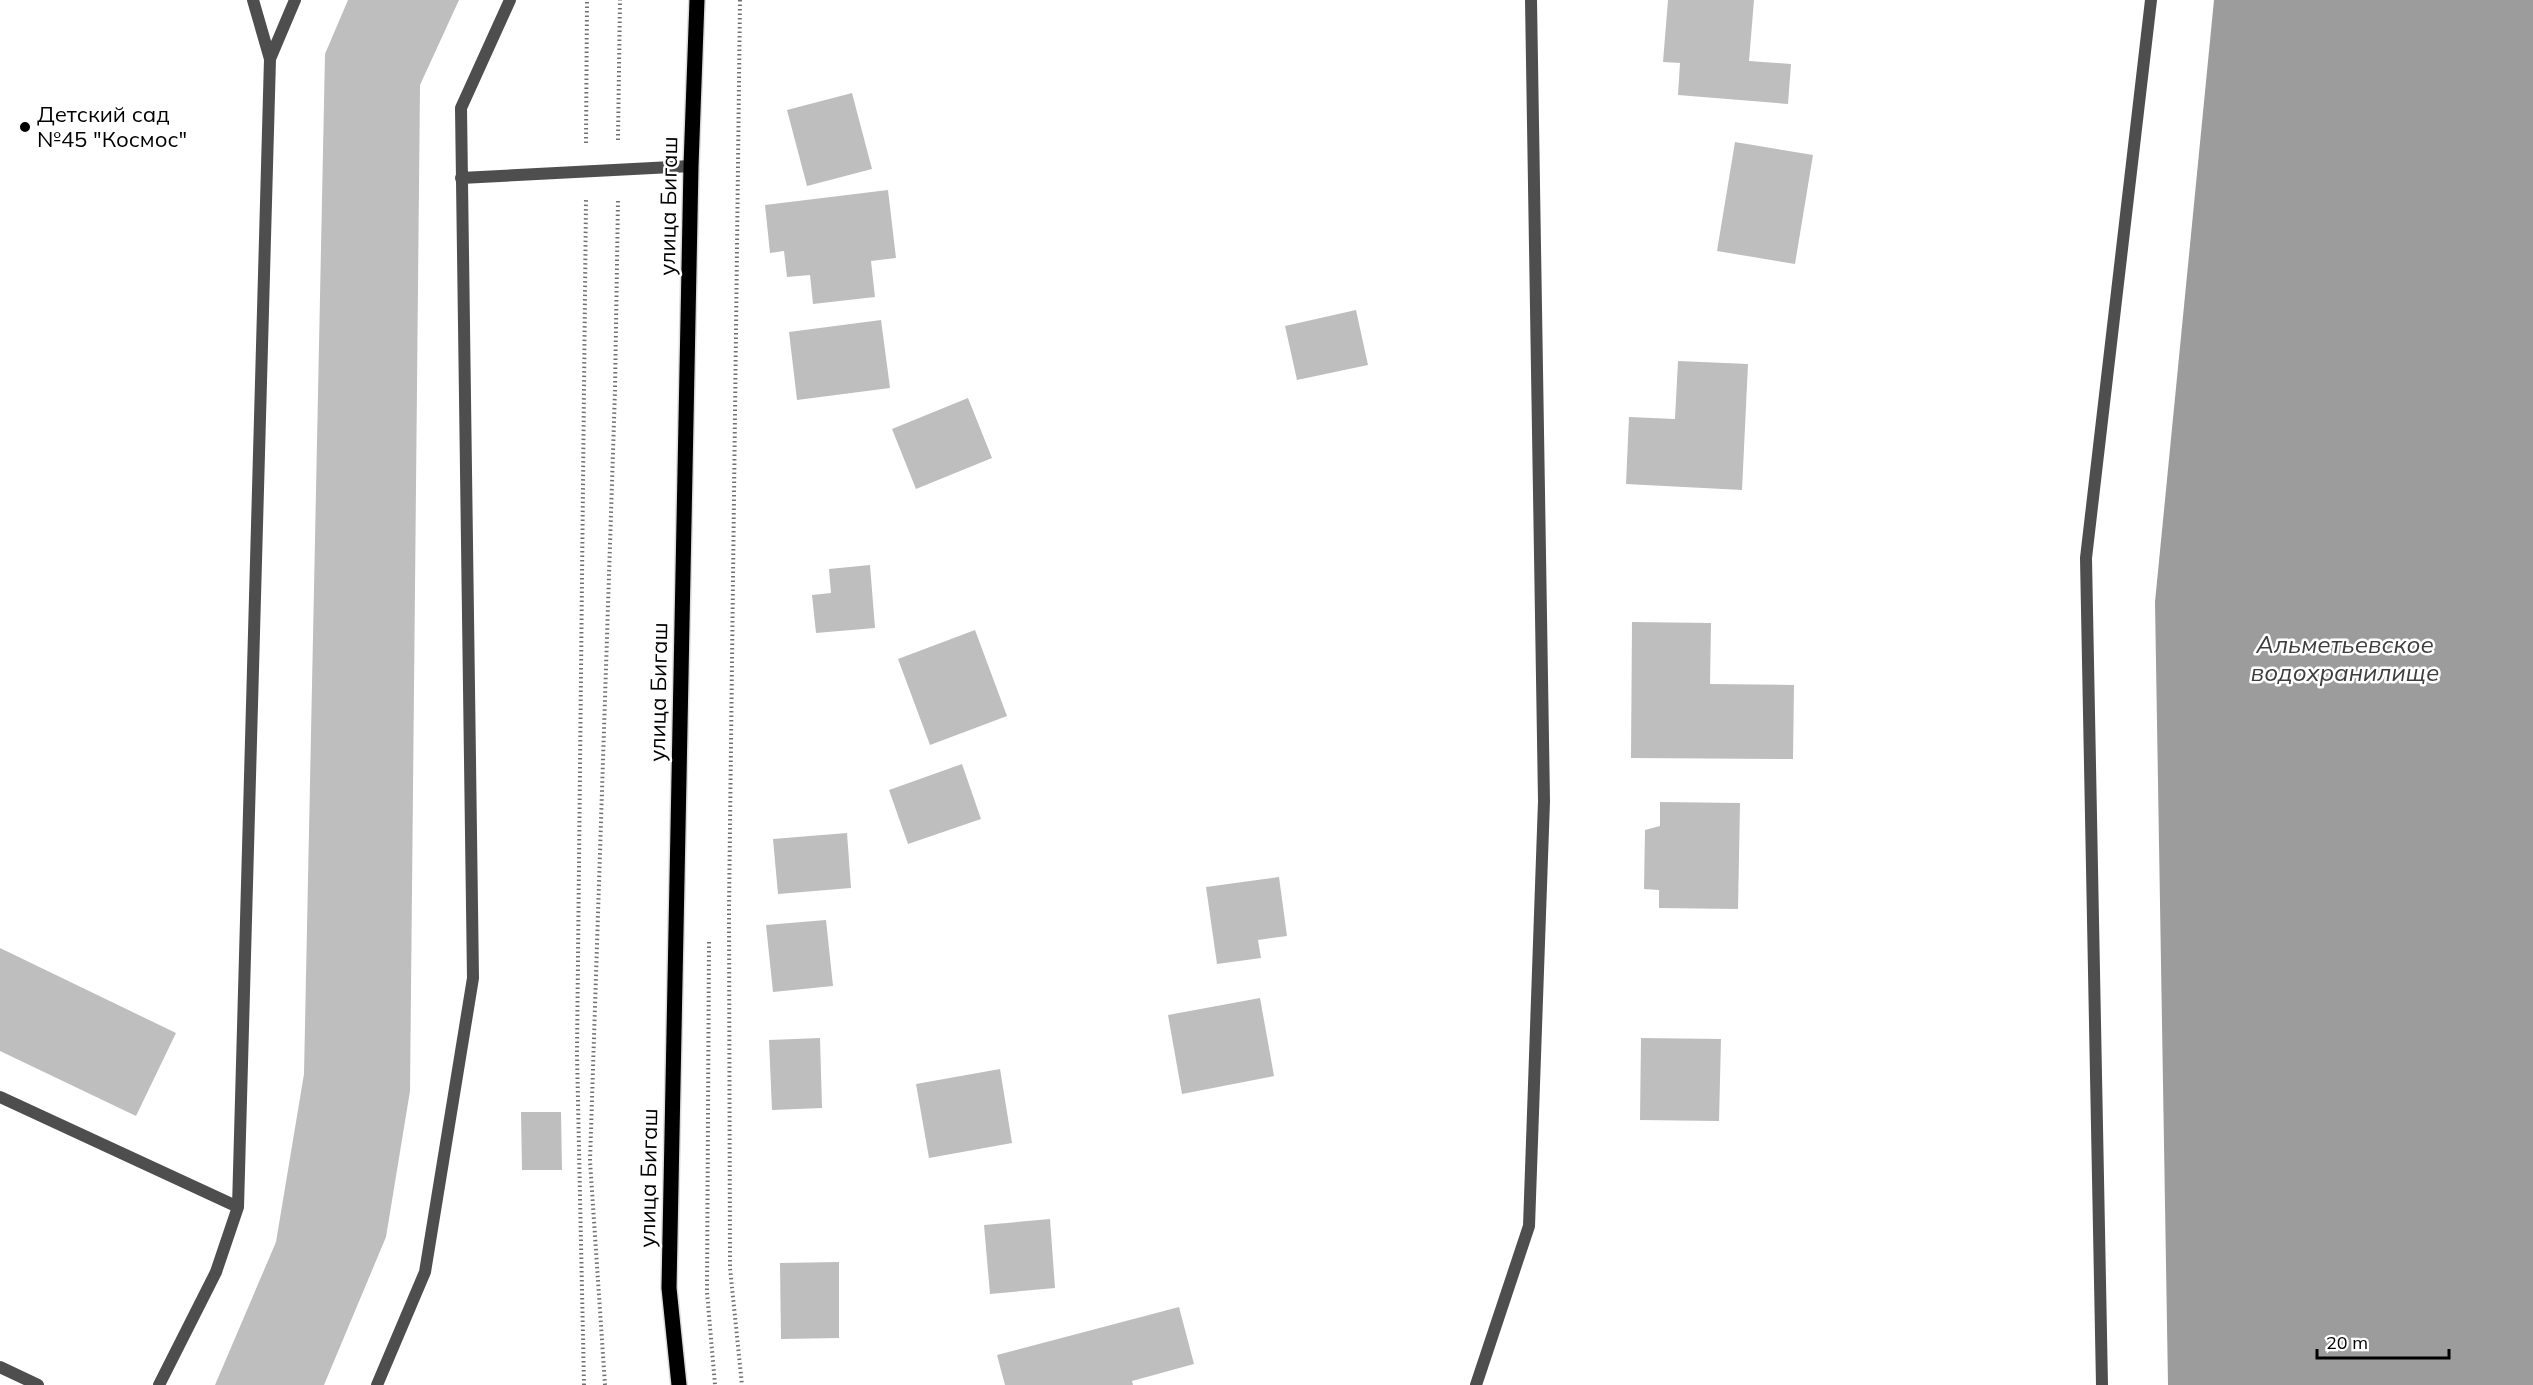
<svg xmlns="http://www.w3.org/2000/svg" width="2533" height="1385" viewBox="0 0 2533 1385" font-family="Mulish,sans-serif">
<style>
.water{fill:#9c9c9c}
.building{fill:#bebebe}
.lines{fill:none;stroke-linecap:round;stroke-linejoin:round}
.primary-casing{stroke:#dbdbdb;stroke-width:18}
.path{stroke:#707070;stroke-width:4;stroke-dasharray:1.5 3;stroke-linecap:butt}
.service{stroke:#4e4e4e;stroke-width:12}
.minor{stroke:#4e4e4e;stroke-width:12}
.primary{stroke:#000;stroke-width:15}
.poi-dot{fill:#000;stroke:#fff;stroke-width:2}
.labels{text-anchor:middle;dominant-baseline:central;stroke-width:5;stroke-linejoin:round;paint-order:stroke}
.poi-label{font-size:22px;fill:#000;stroke:#fff;text-anchor:start}
.street-label{font-size:22px;fill:#000;stroke:#fff}
.water-label{font-size:24px;font-style:italic;fill:#3d3d3d;stroke:#fff}
</style>
<rect width="100%" height="100%" fill="#fff"/>
<!-- water -->
<path class="water" d="M2214,0H2533V1385H2168L2155,602Z"/>
<!-- building -->
<path class="building" d="M348,0H459L420,85L410,1091L386,1237L324,1385H215L276,1242L304,1074L325,54Z
M1668,0H1754L1749,61L1791,64L1788,104L1678,95L1680,63L1663,62Z
M852,93L872,169L807,186L787,110Z
M1735,142L1813,155L1795,264L1717,251Z
M888,190L896,258L871,261L875,297L813,304L810,275L787,277L784,251L770,253L765,205Z
M1356,310L1368,365L1297,380L1285,326Z
M881,320L890,388L797,400L789,332Z
M1678,361L1748,364L1742,490L1626,484L1629,417L1675,419Z
M968,398L992,458L916,489L892,429Z
M870,565L875,628L816,633L812,595L831,593L829,569Z
M1632,622L1711,623L1710,684L1794,685L1793,759L1631,758Z
M975,630L1007,716L930,745L898,659Z
M962,764L981,819L908,844L889,790Z
M1660,802L1740,803L1738,909L1659,908V890L1644,889L1645,830L1660,826Z
M847,833L851,888L778,894L773,839Z
M1279,877L1287,936L1258,940L1261,958L1217,964L1206,887Z
M826,920L833,986L773,992L766,925Z
M0,948L176,1033L136,1116L0,1051Z
M1260,998L1274,1076L1182,1094L1168,1015Z
M820,1038L822,1108L772,1110L769,1040Z
M1641,1038L1721,1039L1719,1121L1640,1120Z
M1000,1069L1012,1143L929,1158L916,1084Z
M521,1112H561L562,1170H522Z
M1050,1219L1055,1288L990,1294L984,1225Z
M839,1262V1338L781,1339L780,1263Z
M1179,1307L1194,1364L1132,1381L1133,1385H1005L997,1355Z"/>
<g class="lines">
<defs>
<path id="primary" d="M679,1385L669,1288L691,166L697,0"/>
</defs>
<!-- primary casing -->
<use href="#primary" class="primary-casing"/>
<!-- path -->
<path class="path" d="M740,0L729,910L730,1268L742,1385
M618,140L620,0
M586,143L587,0
M709,942L707,1292L715,1385
M584,1385L577,1054L586,199
M605,1385L590,1161L615,390L618,199"/>
<!-- service -->
<path class="service" d="M270,59L295,0
M461,178L691,166
M0,1097L238,1207
M0,1367L38,1385
M159,1385L216,1272L238,1207L270,59L253,0
M377,1385L425,1272L473,978L461,108L510,0
M2102,1385L2086,558L2151,0"/>
<!-- minor -->
<path class="minor" d="M1476,1385L1529,1226L1544,801L1531,0"/>
<!-- primary -->
<use href="#primary" class="primary"/>
</g>
<!-- markers -->
<circle class="poi-dot" cx="25" cy="127" r="6"/>
<g class="labels">
<!-- poi labels -->
<g class="poi-label">
<text x="37" y="114">Детский сад<tspan x="37" dy="25">№45 "Космос"</tspan></text>
</g>
<!-- street labels -->
<g class="street-label">
<text transform="translate(668 206) rotate(-89)">улица Бигаш</text>
<text transform="translate(658 692) rotate(-89)">улица Бигаш</text>
<text transform="translate(648 1178) rotate(-89)">улица Бигаш</text>
</g>
<!-- water labels -->
<g class="water-label">
<text x="2345" y="644">Альметьевское<tspan x="2345" dy="28">водохранилище</tspan></text>
</g>
</g>
<!-- scale -->
<path d="M2317 1349v9h132v-9" fill="none" stroke="#000000" stroke-width="3"/>
<text x="2326" y="1349" font-size="18" fill="#000000" stroke="#ffffff" stroke-width="4.5" paint-order="stroke">20 m</text>
</svg>
